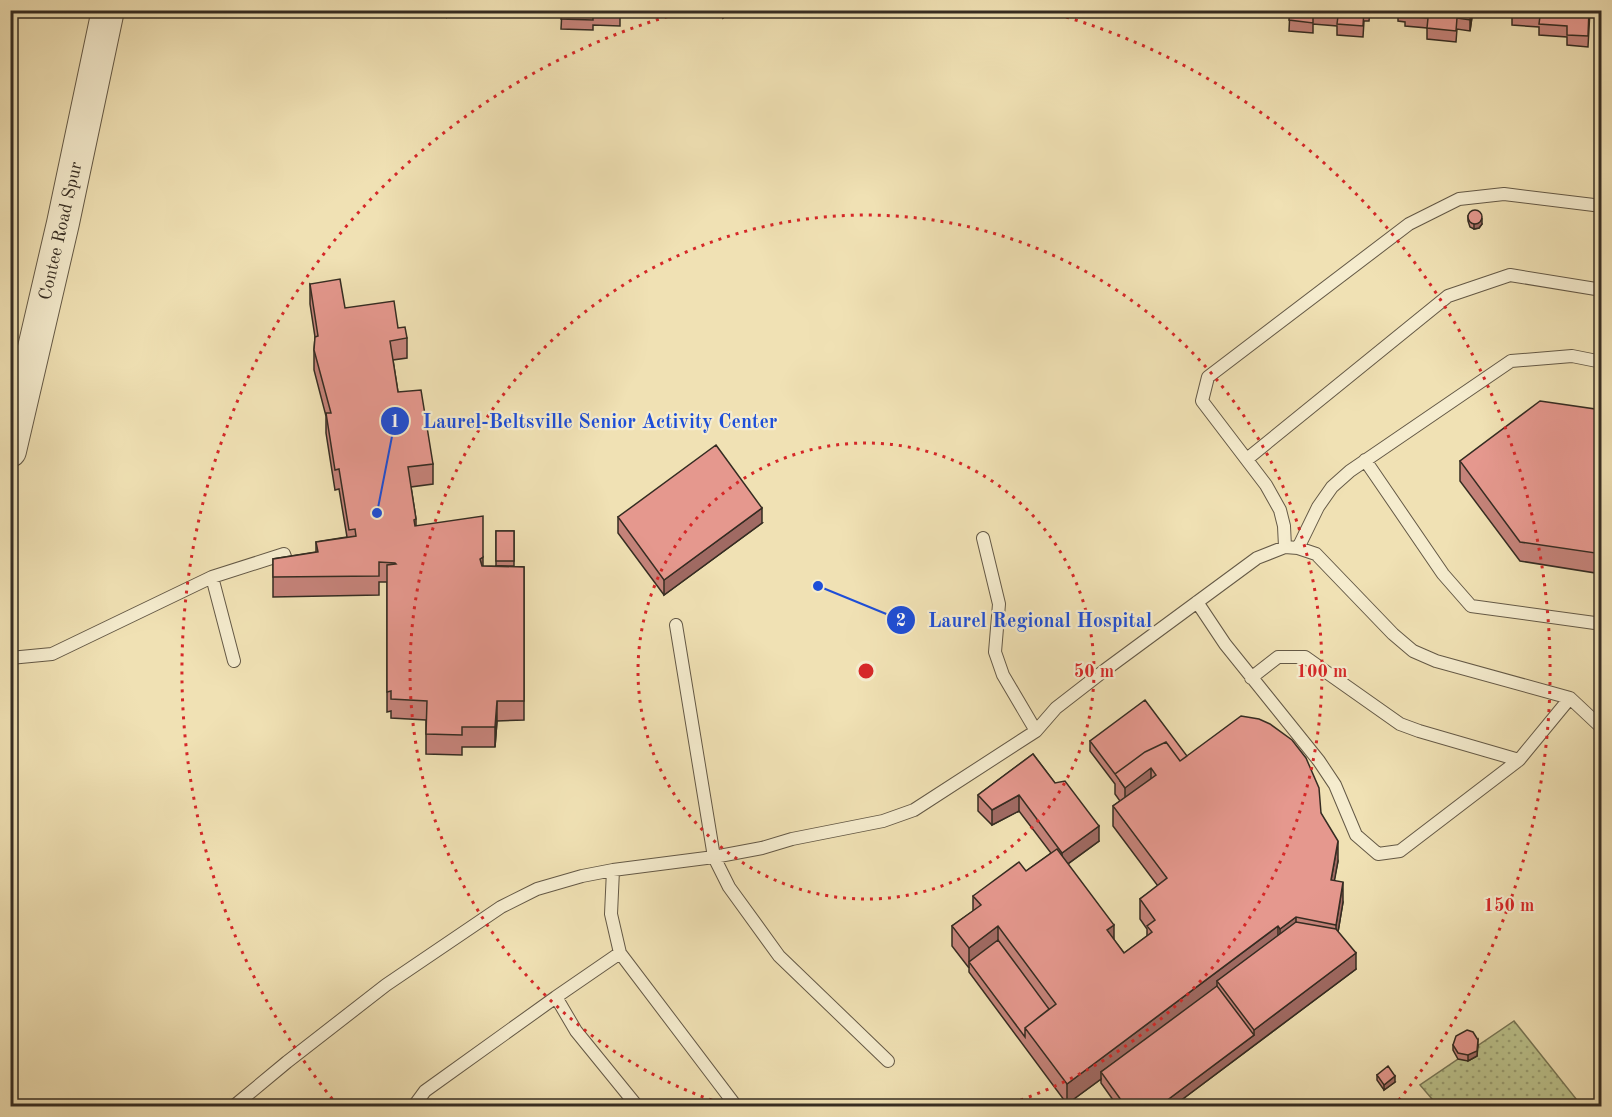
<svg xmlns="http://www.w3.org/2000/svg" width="1612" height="1117" viewBox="0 0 1612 1117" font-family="'Old Standard TT',serif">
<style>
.park{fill:url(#park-dots);stroke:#787757;stroke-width:1.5}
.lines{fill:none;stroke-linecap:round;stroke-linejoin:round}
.service-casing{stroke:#645946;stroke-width:14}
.tertiary-casing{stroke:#645946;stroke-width:34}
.service{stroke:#f5ecce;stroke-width:12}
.tertiary{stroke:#f5ecce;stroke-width:32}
.wall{fill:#c5837a;stroke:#352c22;stroke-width:1.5}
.shaded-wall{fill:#a06a63;stroke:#352c22;stroke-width:1.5}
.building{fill:#e5988e;stroke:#352c22;stroke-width:1.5}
.ring{fill:none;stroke:#d62828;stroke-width:3;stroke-dasharray:3 6}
.labels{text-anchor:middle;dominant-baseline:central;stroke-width:4.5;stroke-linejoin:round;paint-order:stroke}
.street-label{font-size:18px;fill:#352c22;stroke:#f5ecce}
.centre{fill:#d62828;stroke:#f5ecce;stroke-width:3}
.ring-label{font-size:18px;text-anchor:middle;font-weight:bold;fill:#d62828;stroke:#f5ecce;stroke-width:4.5;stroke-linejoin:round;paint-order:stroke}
.leader{fill:none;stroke:#1d4ed8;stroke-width:2}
.callout-dot{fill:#1d4ed8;stroke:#f5ecce;stroke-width:2}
.mark-label{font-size:18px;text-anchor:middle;font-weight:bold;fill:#fff}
.callout-label{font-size:20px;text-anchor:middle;font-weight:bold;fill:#1d4ed8;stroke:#f5ecce;stroke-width:4.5;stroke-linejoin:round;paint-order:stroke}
</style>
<defs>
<pattern id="park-dots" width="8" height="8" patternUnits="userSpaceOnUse" patternTransform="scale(1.5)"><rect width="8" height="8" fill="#bbc28c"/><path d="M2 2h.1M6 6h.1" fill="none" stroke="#999e72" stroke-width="1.8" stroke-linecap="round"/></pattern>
</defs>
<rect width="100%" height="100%" fill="#f0e1b4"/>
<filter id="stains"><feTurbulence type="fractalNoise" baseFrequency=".00333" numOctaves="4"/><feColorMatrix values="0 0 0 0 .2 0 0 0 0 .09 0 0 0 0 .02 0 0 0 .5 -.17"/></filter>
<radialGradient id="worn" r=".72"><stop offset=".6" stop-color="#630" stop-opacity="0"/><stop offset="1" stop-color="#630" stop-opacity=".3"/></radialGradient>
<!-- park -->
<path class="park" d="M1514,1021L1577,1100L1569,1106H1438L1420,1085Z"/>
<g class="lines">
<defs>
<path id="service" d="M1247,459L1448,296L1510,275L1602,290
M1365,460L1443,574L1471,606L1602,624
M983,538L999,604L995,652L1003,675L1036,731
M1285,547L1284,526L1280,510L1266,485L1202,401L1208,377L1409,224L1459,199L1504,194L1602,206
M1298,548L1318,507L1332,487L1350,471L1511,361L1572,356L1602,362
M212,577L234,661
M1197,602L1225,644L1319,761L1335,785L1356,835L1378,854L1400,851L1519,760
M676,625L714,857L729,887L779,956L888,1061
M10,658L52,654L212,577L284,554L290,570
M1251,678L1278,657H1305L1400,724L1419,731L1519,760L1570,698
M613,870L611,914L620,953L556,997L576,1031L637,1106
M620,953L736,1106
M234,1106L287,1062L386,985L501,907L537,889L582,876L613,870L714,857L762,848L792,839L883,821L914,810L1036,731L1056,708L1105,670L1257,558L1285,547L1298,548L1316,554L1393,634L1413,651L1436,661L1570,698L1602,728
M414,1106L425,1091L556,997"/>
<path id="tertiary" d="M10,451L63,223L108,10"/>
</defs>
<!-- service casing -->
<use href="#service" class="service-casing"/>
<!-- tertiary casing -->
<use href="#tertiary" class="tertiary-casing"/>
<!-- service -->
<use href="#service" class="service"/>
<!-- tertiary -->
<use href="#tertiary" class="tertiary"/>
</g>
<!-- wall -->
<path class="wall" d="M442,10H454L447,17Z
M562,10H640V15H620V26L593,25V30L561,29Z
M718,10H734L723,18Z
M1219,10H1234L1233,12Z
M1290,10H1370L1369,21H1364L1363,37L1337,35V26L1313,24V33L1289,31Z
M1398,10H1473L1470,31L1457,29L1456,42L1427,39V28L1405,26V22L1398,21Z
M1512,10H1590L1588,47L1567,45V37L1539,35V27L1512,25Z
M1468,216L1482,224L1479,228L1474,229L1470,227L1468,221Z
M310,284L345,308L398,328L407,338V358L393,360L398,392L433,464V484L411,487L416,519V526L483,566L524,567V720L497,721L495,747H462V755L426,754V720L391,718V711L387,712V582H379V595L273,597V559L316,552V542L347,537L339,489L335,490L326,433V416L314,370V350L315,337L310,304Z
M1602,410V574L1520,561L1460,481V461Z
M618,517L762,523L664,595L618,533Z
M496,531H514V566H496Z
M1090,741L1187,756L1321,813L1338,861L1334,880L1343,902L1338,932L1356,969L1172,1107H1118L1101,1083V1079L1067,1104L969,972V968L952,946V926L973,911V896L1026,871L1051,853L1019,811L992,825L978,811V795L1033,754L1099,841L1068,864L1114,940L1124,953L1147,936V929L1140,919V899L1158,886L1113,826V806L1120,801L1115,794V784L1090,751Z
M1453,1045H1478L1477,1056L1468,1061L1458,1059L1453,1050Z
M1377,1075L1395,1082L1384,1090L1377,1080Z"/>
<!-- shaded-wall -->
<path class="shaded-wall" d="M447,10H454L447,17Z
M723,10H734L723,18Z
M1471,10H1473L1470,31V20Z
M1482,219V224L1479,228L1474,229V224Z
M762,508V523L664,595V580Z
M483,557V577L480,559Z
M497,701V721L495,747V727Z
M1166,762L1151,769V788L1125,807V788L1120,781Z
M1019,795V811L992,825V810Z
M1099,826V841L1062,868V853Z
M1338,841V861L1331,900V880Z
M1343,882V902L1336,944V925Z
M1296,917V937L1280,949V929Z
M1114,925V945L1107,930Z
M998,926V946L969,962V968V948Z
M1278,926V946L1217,981V992L1101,1072V1079L1067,1104V1084Z
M1356,953V969L1172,1107H1158L1254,1035V1030Z
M1478,1040L1477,1056L1468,1061V1055Z
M1395,1076V1082L1384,1090V1085Z"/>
<!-- building -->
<path class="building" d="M562,10H620V15L593,14V20L561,19Z
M1290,10H1364L1363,26L1337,24L1338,16L1313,14V23L1289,20Z
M1398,10H1471L1470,20L1457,18L1456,31L1427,28L1428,18L1405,16L1406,11Z
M1512,10H1589L1588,36L1567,35V26L1539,24L1540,16L1512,15Z
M1468 217a7 7 0 1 1 14 0a7 7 0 1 1-14 0Z
M340,279L345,308L394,301L398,328L405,327L407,338L390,341L398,392L421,390L433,464L408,467L416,519L414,520L415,526L483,516V557L480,559L482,566L524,567V701H497L495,727H462V735L426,734L427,701L391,699V691L387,692V565L396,564L395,563L379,562V576L273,577V559L318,552L316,542L356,536L355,529L349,530L339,469L335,470L326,413H331L314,350L315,337L318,336L310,284Z
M1540,401L1602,410V554L1520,542L1460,461Z
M716,445L762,508L664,580L618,517Z
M496,531H514V561H496Z
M1145,700L1187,756L1180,761L1166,742L1145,752L1115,774L1090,741Z
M1241,716L1259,719L1270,724L1292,740L1306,758L1319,788L1321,813L1338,841L1331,880L1343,882L1336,925L1296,917L1280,929L1278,926L1067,1084L1025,1028L1056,1004L998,926L969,948L952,926L981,905L973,896L1019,862L1026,871L1057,849L1114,925L1107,930L1124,953L1152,932L1147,926L1155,920L1140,899L1167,878L1113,806L1156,775L1151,768L1125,788L1115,774L1145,752L1166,742L1180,761Z
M1033,754L1055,783L1065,781L1099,826L1062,853L1019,795L992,810L978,795Z
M1296,922L1336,929L1356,953L1254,1030L1217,981Z
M998,940L1049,1009L1025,1028V1037L969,962Z
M1217,986L1254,1035L1158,1107H1126L1101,1072Z
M1467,1030L1473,1032L1478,1040L1477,1051L1468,1055L1458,1053L1453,1045L1456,1036Z
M1388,1066L1395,1076L1384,1085L1377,1075Z"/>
<!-- distance rings -->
<g class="ring">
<circle cx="866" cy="671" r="228"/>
<path d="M729 1106A456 456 0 1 1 1003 1106"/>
<path d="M338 1106A684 684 0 0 1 683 12M1049 12A684 684 0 0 1 1394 1106"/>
</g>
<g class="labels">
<!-- street labels -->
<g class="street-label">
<text transform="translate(61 231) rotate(-77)">Contee Road Spur</text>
</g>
</g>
<circle cx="866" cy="671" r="9" class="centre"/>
<g class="ring-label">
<text x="1094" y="677">50 m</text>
<text x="1322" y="677">100 m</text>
<text x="1509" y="911">150 m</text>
</g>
<!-- callouts -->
<path class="leader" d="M377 513L395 421M818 586L901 620"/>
<g class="callout-dot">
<circle cx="377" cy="513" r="6"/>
<circle cx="818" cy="586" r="6"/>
<circle cx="395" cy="421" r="15"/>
<circle cx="901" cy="620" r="15"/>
</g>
<g class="mark-label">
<text x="395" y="427">1</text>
<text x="901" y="626">2</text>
</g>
<g class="callout-label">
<text x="600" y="428">Laurel-Beltsville Senior Activity Center</text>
<text x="1040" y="627">Laurel Regional Hospital</text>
</g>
<!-- margin -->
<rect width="1612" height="1117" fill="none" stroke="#f0e1b4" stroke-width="36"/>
<rect x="12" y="12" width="1588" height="1093" fill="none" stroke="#352c22" stroke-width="3"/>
<rect x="18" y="18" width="1576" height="1081" fill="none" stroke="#352c22" stroke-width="1.5"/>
<rect width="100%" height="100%" filter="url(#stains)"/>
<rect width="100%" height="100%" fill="url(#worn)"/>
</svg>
